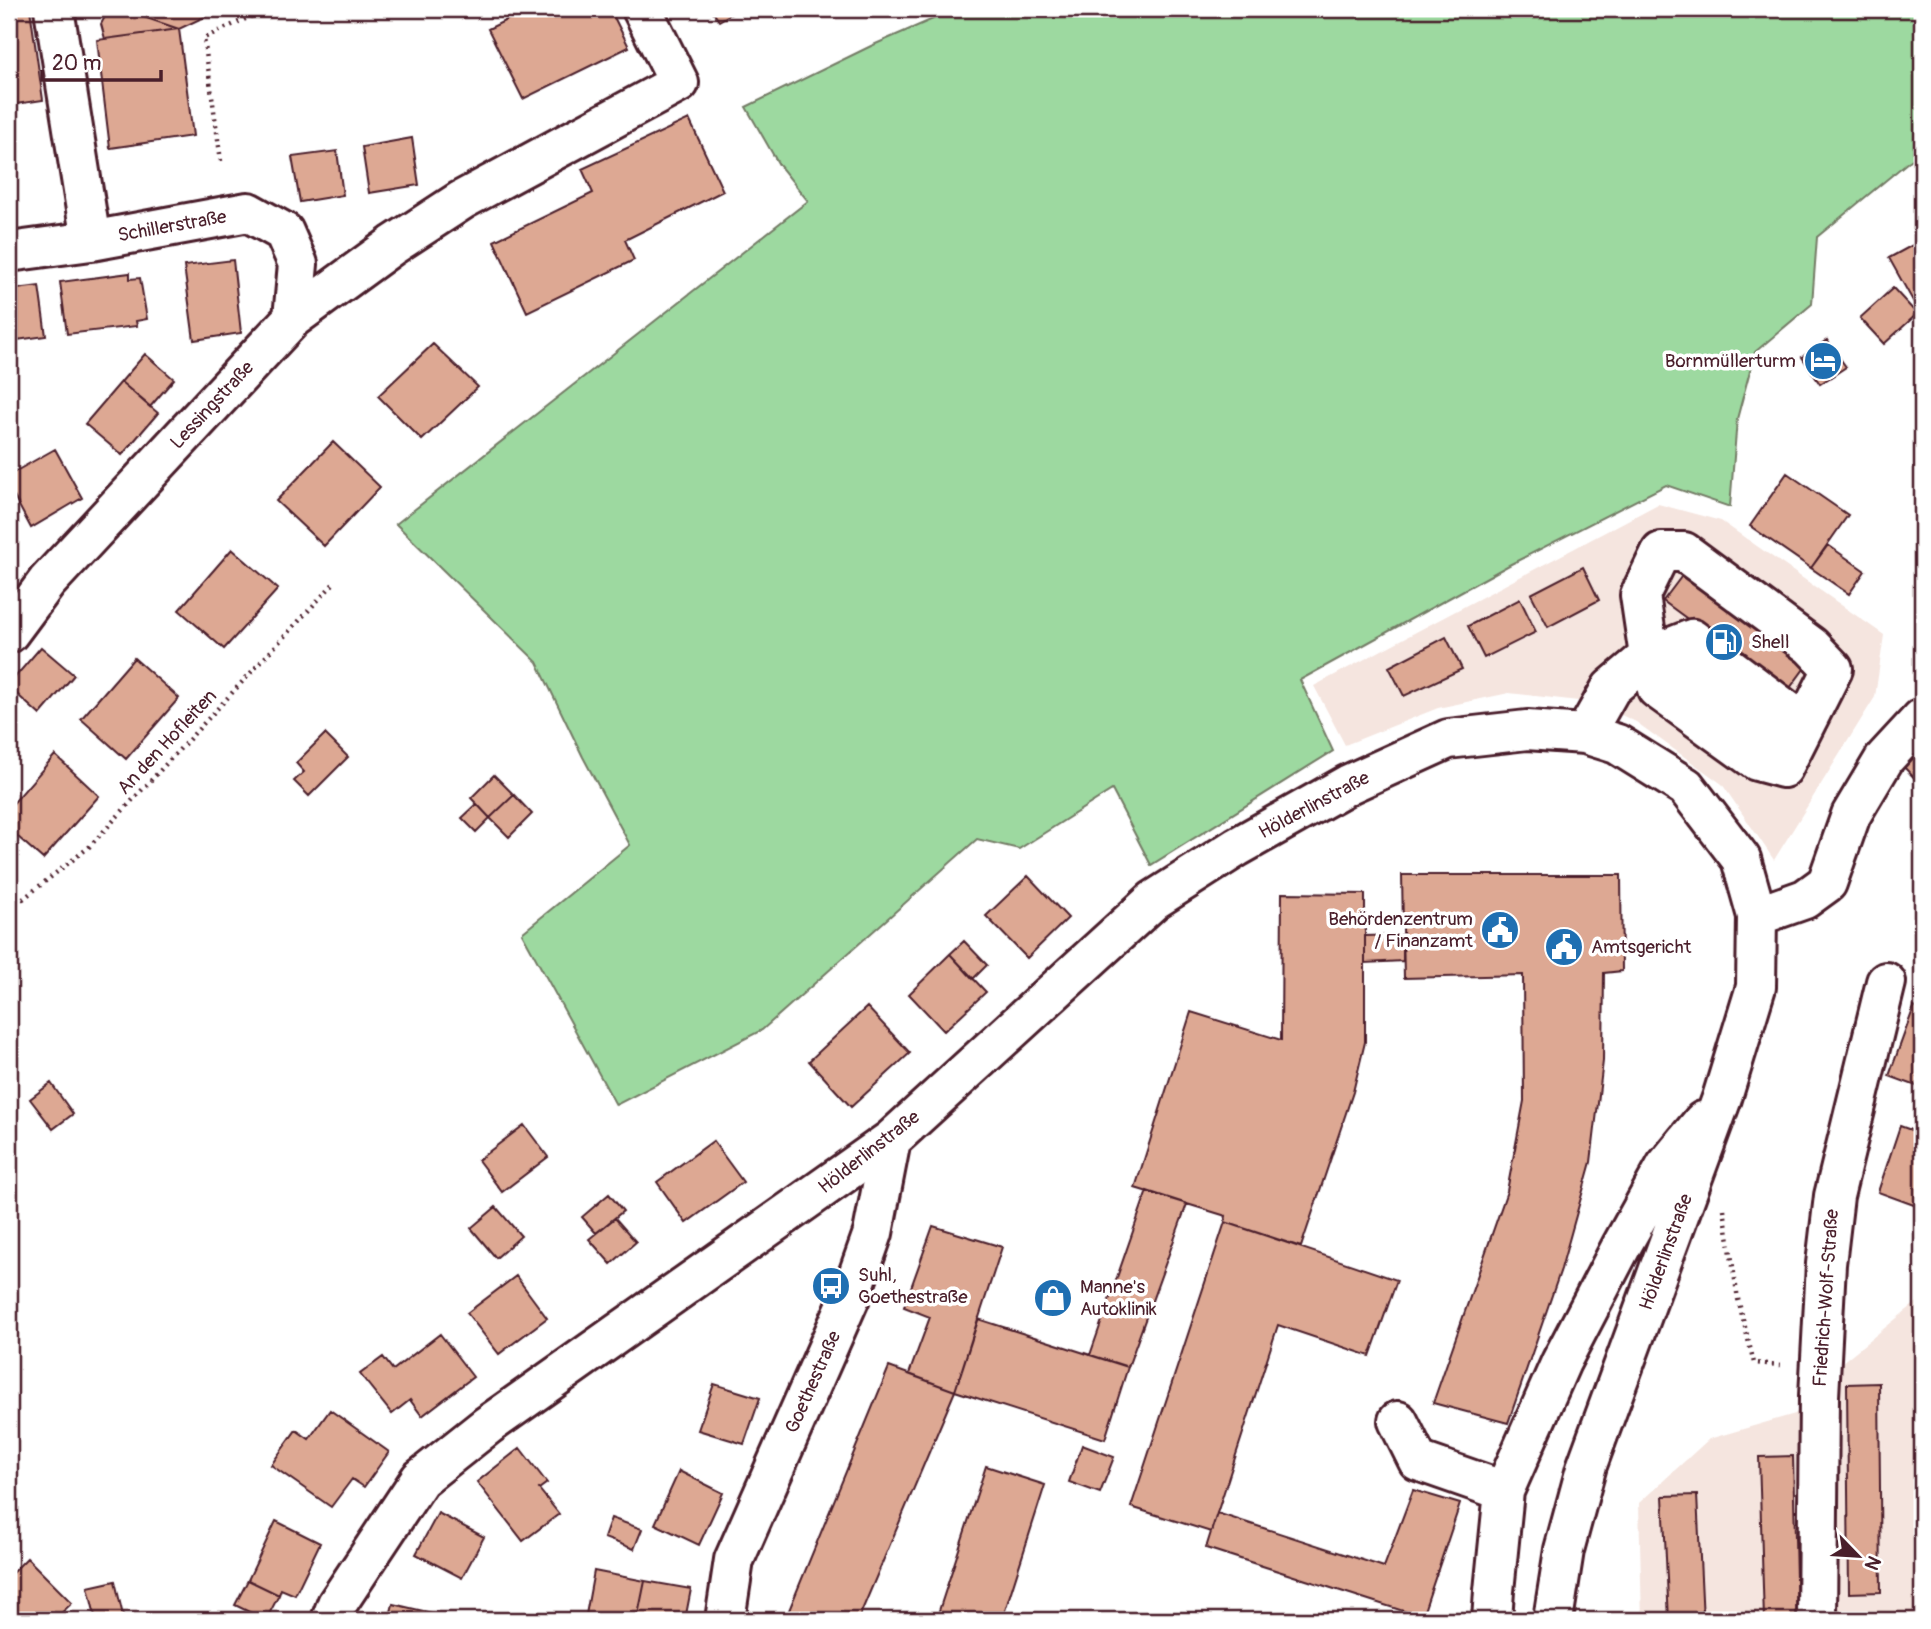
<svg xmlns="http://www.w3.org/2000/svg" width="1931" height="1629" viewBox="0 0 1931 1629" font-family="Pangolin,sans-serif">
<style>
.built{fill:#f5e5df}
.green{fill:#9dd9a0;stroke:#747c66;stroke-width:2}
.building{fill:#dda893;stroke:#4a1f2b;stroke-width:2}
.lines{fill:none;stroke-linecap:round;stroke-linejoin:round}
.minor-casing{stroke:#4a1f2b;stroke-width:44}
.path{stroke:#4a1f2b;stroke-width:4.5;stroke-dasharray:2 5;stroke-linecap:butt}
.minor{stroke:#fff;stroke-width:38}
.labels{text-anchor:middle;dominant-baseline:central;stroke-width:7;stroke-linejoin:round;paint-order:stroke}
.street-label{font-size:19px;fill:#4a1f2b;stroke:#fff}
.poi-label{font-size:19px;fill:#4a1f2b;stroke:#fff;text-anchor:start}
</style>
<rect width="100%" height="100%" fill="#fff"/>
<filter id="ink" filterUnits="userSpaceOnUse"><feTurbulence type="fractalNoise" baseFrequency=".0143" numOctaves="2"/><feDisplacementMap in="SourceGraphic" scale="14" xChannelSelector="R" yChannelSelector="G"/><feConvolveMatrix kernelMatrix="1 2 1 2 8 2 1 2 1" color-interpolation-filters="sRGB"/></filter>
<g filter="url(#ink)">
<!-- built -->
<path class="built" d="M1658,504L1721,521L1884,635L1875,697L1774,860L1722,784L1636,722L1596,703L1509,693L1438,708L1345,745L1314,686Z
M1922,1298V1620H1642L1639,1503L1709,1439L1795,1414L1836,1367Z"/>
<!-- green -->
<path class="green" d="M956,9H1922V153L1908,162L1817,237L1812,304L1755,352L1737,419L1730,507L1666,485L1511,564L1300,680L1333,751L1151,865L1112,790L1019,849L977,839L762,1030L616,1105L522,933L630,845L583,757L537,662L396,524L808,201L779,165L746,107L871,46Z"/>
<!-- building -->
<path class="building" d="M9,9H30L43,100L9,105Z
M109,9H120L179,29L105,39L101,24Z
M120,9H221L179,29Z
M529,9H610L629,47L523,99L488,29Z
M711,9H739L719,21Z
M179,29L193,136L110,148L97,40Z
M689,119L723,191L625,240L634,260L527,312L494,241L593,193L582,169Z
M412,138L419,185L369,193L362,147Z
M337,151L343,195L300,202L292,157Z
M1922,240V308L1918,310L1889,258Z
M233,260L241,333L194,340L184,266Z
M130,273V279L140,278L147,319L136,321L137,326L67,334L60,282Z
M39,286L46,336L9,341V290Z
M1893,288L1917,314L1884,344L1860,318Z
M1827,340L1846,367L1820,384L1802,357Z
M433,344L478,387L422,440L378,396Z
M145,354L174,379L150,407L121,382Z
M121,382L158,413L122,455L85,424Z
M333,442L380,487L324,546L276,501Z
M55,449L82,498L31,528L9,487V475Z
M1787,473L1848,515L1811,568L1750,526Z
M1705,545L1809,662L1787,692L1663,601Z
M1828,545L1865,571L1849,594L1811,568Z
M232,549L278,589L224,649L179,610Z
M1583,567L1599,600L1548,627L1531,594Z
M1520,599L1536,632L1484,658L1468,626Z
M1446,637L1462,669L1404,696L1389,667Z
M41,647L74,675L40,715L9,687V684Z
M134,658L179,698L126,759L81,719Z
M325,734L348,757L309,796L294,781L304,772L296,763Z
M1922,744V786L1901,764Z
M55,755L99,796L43,859L9,829V808Z
M494,775L514,795L490,818L471,798Z
M514,795L532,814L509,837L490,818Z
M477,804L490,818L476,832L462,818Z
M1402,875H1621L1622,971L1604,973L1603,1061L1591,1162L1561,1269L1508,1423L1433,1403L1507,1191L1524,1101L1523,975L1404,978Z
M1028,876L1068,918L1027,958L986,916Z
M1282,893L1365,894V1042L1353,1092L1301,1247L1225,1222L1226,1216L1135,1188L1191,1012L1281,1040Z
M1403,935V961L1365,963V936Z
M964,941L987,965L973,979L950,954Z
M950,954L986,992L944,1031L909,994Z
M867,1007L910,1053L851,1107L809,1061Z
M1914,1007L1922,1010V1088L1889,1076Z
M51,1083L73,1114L53,1129L30,1099Z
M524,1125L548,1157L502,1192L478,1160Z
M1900,1126L1922,1134V1208L1878,1192Z
M713,1141L743,1182L686,1223L657,1182Z
M1147,1191L1187,1204L1128,1367L1090,1355Z
M609,1194L623,1211L596,1233L582,1217Z
M496,1207L521,1236L496,1258L471,1228Z
M615,1218L636,1242L611,1264L589,1239Z
M1225,1222L1397,1280L1370,1356L1278,1325L1211,1532L1131,1507Z
M933,1226L1002,1247L955,1391L909,1374L930,1317L904,1307Z
M516,1276L547,1318L499,1354L467,1313Z
M978,1319L1128,1367L1105,1439L955,1391Z
M440,1334L473,1377L422,1416L410,1400L392,1414L360,1374L383,1357L393,1370Z
M889,1367L955,1391L858,1620H785Z
M1879,1383L1881,1592L1849,1593L1847,1384Z
M714,1384L760,1398L744,1444L698,1430Z
M330,1410L389,1452L364,1487L352,1479L331,1507L271,1465L296,1430L309,1439Z
M1082,1445L1114,1457L1100,1493L1069,1482Z
M520,1448L547,1483L539,1489L559,1514L523,1541L477,1482Z
M1793,1456L1797,1620H1764L1759,1457Z
M986,1466L1045,1485L1002,1620H936Z
M679,1471L723,1493L699,1545L655,1524Z
M1413,1490L1460,1504L1422,1617L1206,1548L1217,1513L1384,1567Z
M1697,1495L1703,1620H1669L1663,1496Z
M438,1513L484,1537L462,1578L416,1554Z
M611,1518L642,1529L634,1549L604,1538Z
M276,1521L320,1543L295,1595L281,1589L279,1595L248,1580Z
M27,1558L72,1603L54,1620H9V1576Z
M594,1571L645,1581L637,1620H585Z
M248,1580L279,1595L266,1620L235,1605Z
M115,1581L124,1620H96L88,1587Z
M645,1581L691,1589L685,1620H637Z
M393,1604L432,1613L430,1620H389Z"/>
<g class="lines">
<defs>
<path id="minor" d="M54,9L91,241
M9,252L91,241L248,212L284,232L298,264L293,318
M9,633L47,582L293,318L393,245L462,200L679,83L642,9
M1649,656L1640,595L1661,552H1684L1811,646L1833,669L1783,768
M1649,656L1692,639L1793,715L1786,755
M1649,656L1673,664L1776,739L1783,768
M1585,734L1611,688L1649,656L1657,689L1757,761L1783,768
M1757,916L1805,899L1827,883L1851,815L1885,758L1922,718
M1398,1421L1418,1461L1504,1491
M331,1620L337,1604L420,1479L488,1425L891,1140L1154,900L1237,847L1349,784L1448,739L1527,730L1585,734L1617,744L1686,787L1741,859L1757,916L1756,987L1722,1098L1587,1465L1564,1550L1553,1620
M725,1620L734,1560L851,1295L873,1233L891,1140
M1492,1620L1494,1591L1504,1491L1561,1362L1622,1245L1666,1166L1703,1121
M1817,1620L1819,1396L1826,1264L1834,1196L1886,982"/>
</defs>
<!-- minor casing -->
<use href="#minor" class="minor-casing"/>
<!-- path -->
<path class="path" d="M221,161L204,38L267,9
M9,895L23,899L89,847L334,583
M1724,1209L1738,1299L1754,1363L1781,1365"/>
<!-- minor -->
<use href="#minor" class="minor"/>
</g>
</g>
<!-- icons -->
<defs>
<symbol id="hotel-disc" viewBox="-11 -11 22 22"><circle r="9.5" fill="#1f6fb2" stroke="#fff"/><path d="M-6-4.5h1.5V1H6V5H4.5V3h-9V5H-6ZM-4 0a1.8 1.8 0 1 1 3.6 0ZM.5 0V-2.5h3Q6-2.5 6 0Z" fill="#fff"/></symbol>
<symbol id="fuel-disc" viewBox="-11 -11 22 22"><circle r="9.5" fill="#1f6fb2" stroke="#fff"/><path d="M-5.5-6h7V0h2V4h1.3V-2.5L3-4.5l.8-.8L6-3V5H2.5V1h-1V6h-7ZM-4.2-4.7v3.2H.2V-4.7Z" fill="#fff"/></symbol>
<symbol id="civic-disc" viewBox="-11 -11 22 22"><circle r="9.5" fill="#1f6fb2" stroke="#fff"/><path d="M-.6-6.5H3V-4.5H.6V-3L4-1V1h2V6H-6V1h2V-1L-.6-3ZM-1.2 2.5V6h2.4V2.5Z" fill="#fff"/></symbol>
<symbol id="bus-disc" viewBox="-11 -11 22 22"><circle r="9.5" fill="#1f6fb2" stroke="#fff"/><path d="M-5-6H5V4H4V6H2V4H-2V6H-4V4H-5ZM-3.5-4V0h7V-4ZM-3.5 1.2v1.5H-2V1.2ZM2 1.2v1.5H3.5V1.2Z" fill="#fff"/></symbol>
<symbol id="shop-disc" viewBox="-11 -11 22 22"><circle r="9.5" fill="#1f6fb2" stroke="#fff"/><path d="M-5-2.5h2.3a2.7 3.5 0 0 1 5.4 0H5L5.5 6h-11ZM-1.5-2.5h3a1.5 2.3 0 0 0-3 0Z" fill="#fff"/></symbol>
</defs>
<g fill-rule="evenodd">
<use href="#hotel-disc" x="1801" y="339" width="44" height="44"/>
<use href="#fuel-disc" x="1702" y="620" width="44" height="44"/>
<use href="#civic-disc" x="1478" y="908" width="44" height="44"/>
<use href="#civic-disc" x="1542" y="925" width="44" height="44"/>
<use href="#bus-disc" x="809" y="1264" width="44" height="44"/>
<use href="#shop-disc" x="1031" y="1276" width="44" height="44"/>
</g>
<g class="labels">
<!-- street labels -->
<g class="street-label">
<text transform="translate(172 226) rotate(-10)">Schillerstraße</text>
<text transform="translate(212 405) rotate(-47)">Lessingstraße</text>
<text transform="translate(167 742) rotate(-47)">An den Hofleiten</text>
<text transform="translate(1314 805) rotate(-28)">Hölderlinstraße</text>
<text transform="translate(869 1152) rotate(-38)">Hölderlinstraße</text>
<text transform="translate(1666 1252) rotate(-70)">Hölderlinstraße</text>
<text transform="translate(1826 1298) rotate(-86)">Friedrich-Wolf-Straße</text>
<text transform="translate(813 1382) rotate(-66)">Goethestraße</text>
</g>
<!-- poi labels -->
<g class="poi-label">
<text x="1796" y="361" text-anchor="end">Bornmüllerturm</text>
<text x="1751" y="642">Shell</text>
<text x="1473" y="919" text-anchor="end">Behördenzentrum<tspan x="1473" dy="22">/ Finanzamt</tspan></text>
<text x="1591" y="947">Amtsgericht</text>
<text x="858" y="1275">Suhl,<tspan x="858" dy="22">Goethestraße</tspan></text>
<text x="1080" y="1287">Manne's<tspan x="1080" dy="22">Autoklinik</tspan></text>
</g>
</g>
<!-- margin -->
<rect width="1931" height="1629" fill="none" stroke="#fff" stroke-width="35"/>
<rect x="18" y="18" width="1896" height="1594" fill="none" stroke="#4a1f2b" stroke-width="2.5" filter="url(#ink)"/>
<!-- north arrow -->
<g transform="translate(1858 1556) rotate(115)" stroke="#ffffff" stroke-width="5" paint-order="stroke">
<path d="M0-5L12 26L0 18L-12 26Z" fill="#4a1f2b"/>
<text y="-10" font-size="19" font-weight="bold" text-anchor="middle" fill="#4a1f2b">N</text>
</g>
<!-- scale -->
<path d="M42 70v10h119v-10" fill="none" stroke="#4a1f2b" stroke-width="3.5"/>
<text x="52" y="70" font-size="21" fill="#4a1f2b" stroke="#ffffff" stroke-width="5" paint-order="stroke">20 m</text>
</svg>
